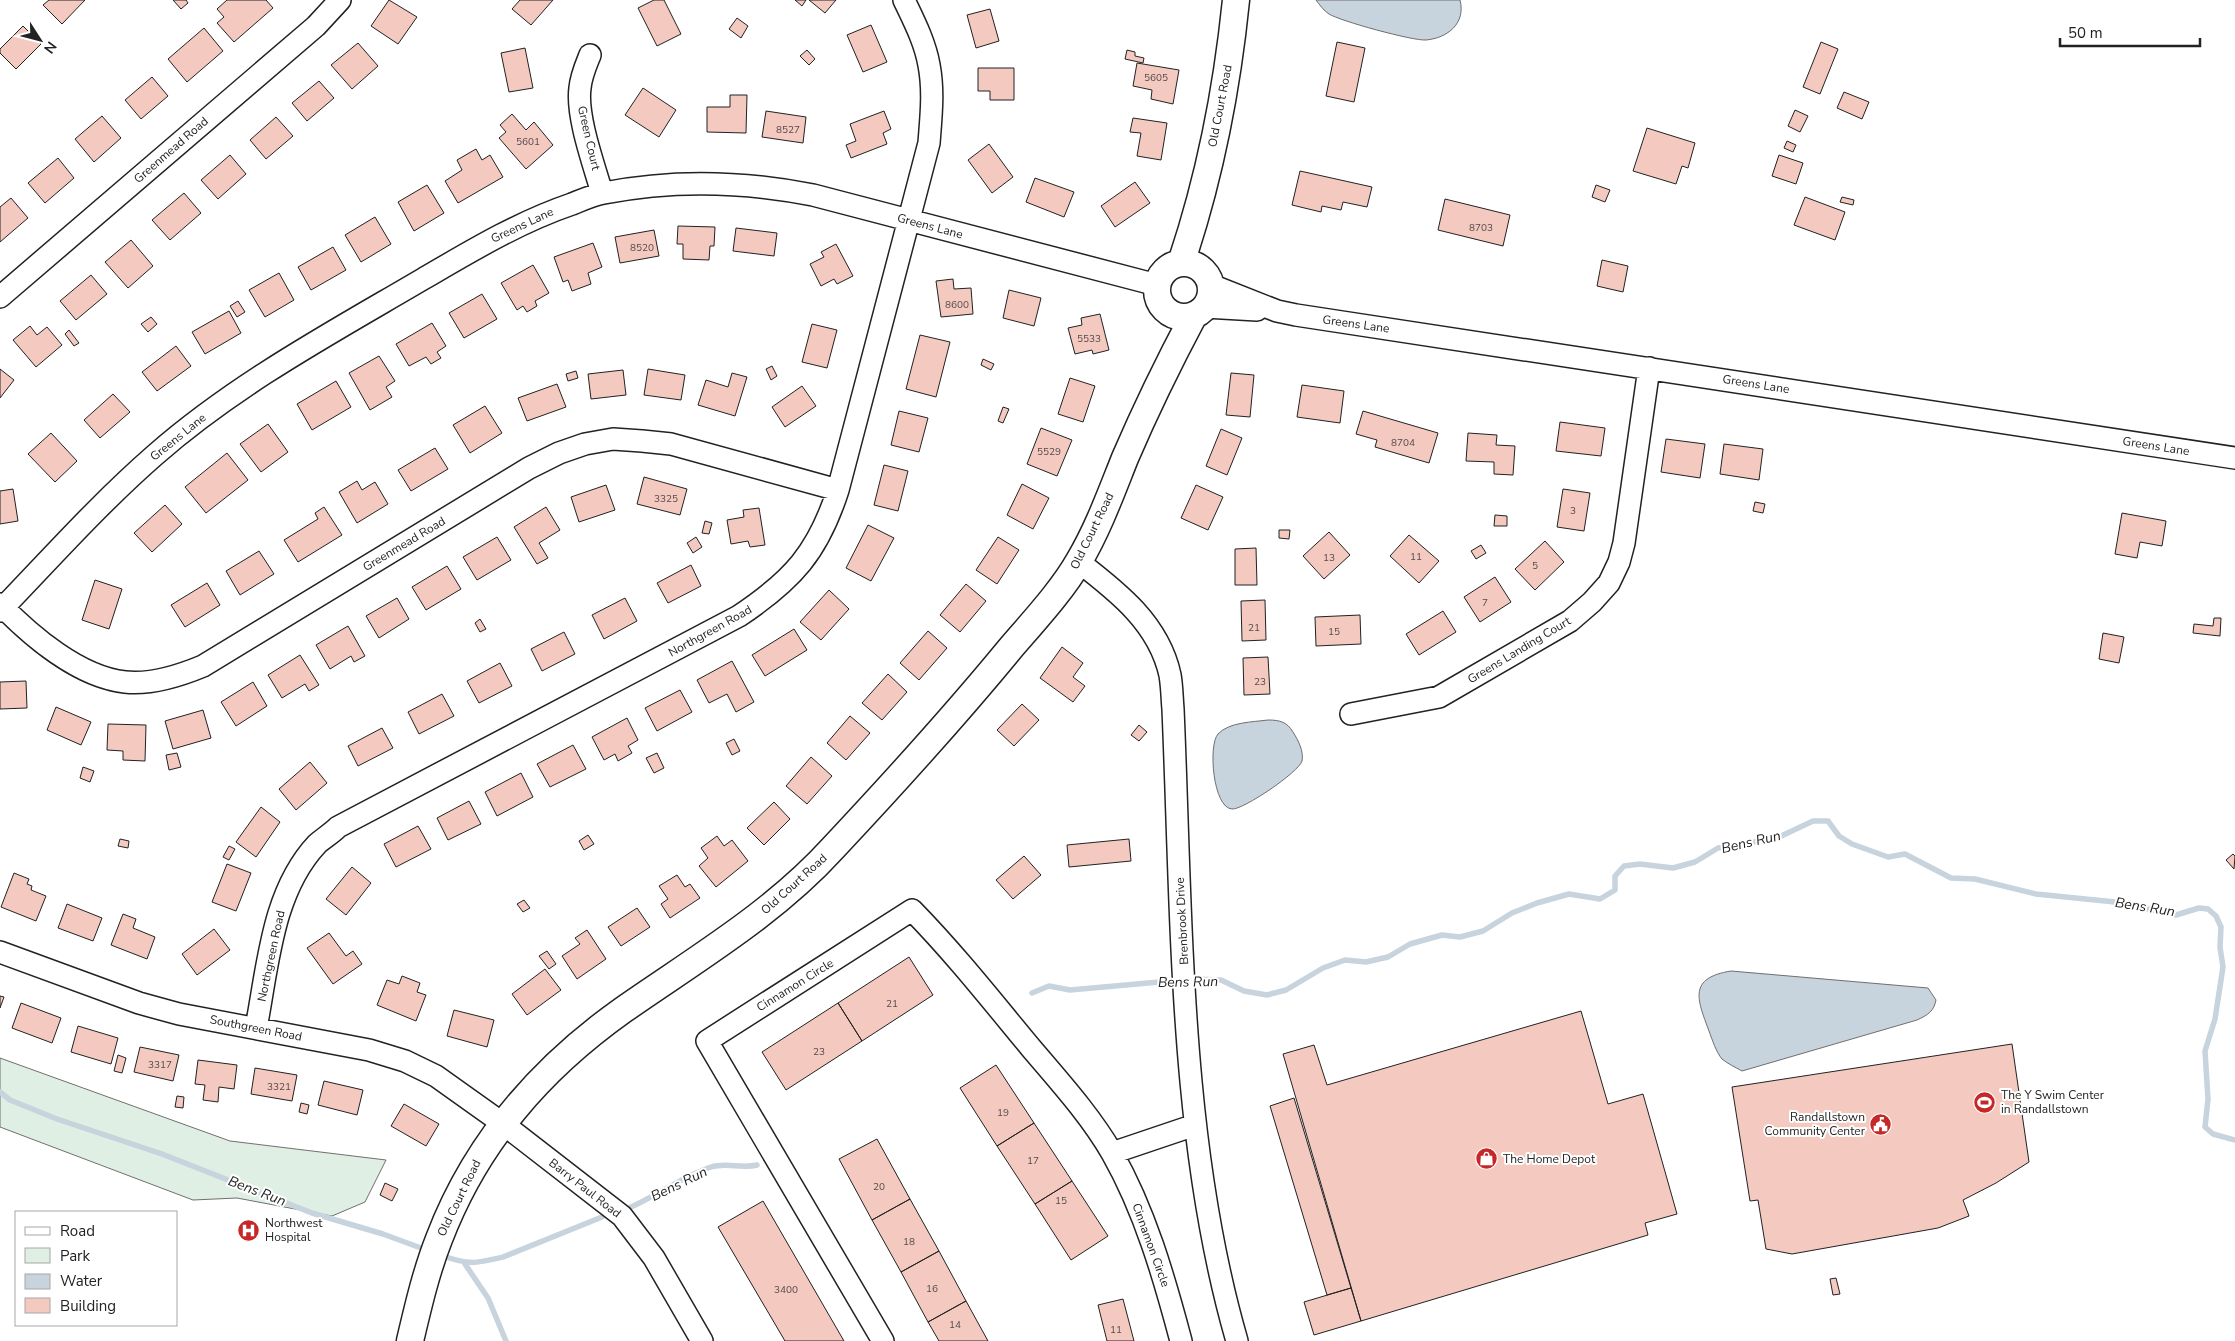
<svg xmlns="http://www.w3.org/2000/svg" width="2235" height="1341" viewBox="0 0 2235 1341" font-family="'Nunito Sans',sans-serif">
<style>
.green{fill:#e0efe3;stroke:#6f6f6f}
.water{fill:#c7d3dd;stroke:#6f6f6f}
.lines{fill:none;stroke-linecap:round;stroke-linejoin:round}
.stream{stroke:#c7d3dd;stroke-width:5.5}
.building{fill:#f3c9c0;stroke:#222}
.minor-casing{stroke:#222;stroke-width:24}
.major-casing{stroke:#222;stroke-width:29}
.minor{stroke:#fff;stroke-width:21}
.major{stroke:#fff;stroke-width:26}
.labels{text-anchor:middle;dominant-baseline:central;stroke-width:4;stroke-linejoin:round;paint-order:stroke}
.number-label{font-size:10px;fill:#564c4a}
.street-label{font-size:12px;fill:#222;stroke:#fff}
.poi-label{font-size:12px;fill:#222;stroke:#fff;text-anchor:start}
.water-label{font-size:14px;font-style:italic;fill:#222;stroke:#fff}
</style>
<rect width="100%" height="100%" fill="#fff"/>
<!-- green -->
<path class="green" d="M0,1058L230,1141L386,1160L365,1202L332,1216L237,1198L193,1200L0,1127Z"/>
<!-- water -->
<path class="water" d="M1316,0H1460C1466,23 1448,38 1426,40C1413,41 1340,21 1329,14C1324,11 1319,4 1316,0Z
M1268,720C1280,720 1287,722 1293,732C1298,740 1304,751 1302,761C1299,772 1243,810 1232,809C1213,808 1208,745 1218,734C1229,722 1253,722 1268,720Z
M1731,971L1928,988L1936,1000C1934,1011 1928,1015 1917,1020L1742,1071C1735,1067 1728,1064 1722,1059C1716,1052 1712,1039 1709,1031C1697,999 1688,978 1731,971Z"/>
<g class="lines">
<!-- stream -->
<path class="stream" d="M1032,993L1049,986L1070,990L1193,979L1221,980L1244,991L1267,995L1286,990L1323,968L1345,960L1366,962L1388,957L1410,944L1442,935L1460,937L1483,931L1512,913L1537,903L1569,894L1600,899L1615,890V876L1624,866L1640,864L1673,868L1695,862L1718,848L1777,838L1813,821H1828L1839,836L1852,844L1888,857L1905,854L1951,878L1975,879L2036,894L2115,902L2176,915L2199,908L2208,909L2216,916L2221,927L2220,947L2223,967L2215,1019L2205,1051L2208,1099L2205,1127L2213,1134L2235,1140
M0,1092L10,1100L57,1119L162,1154L312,1213L383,1234L429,1251
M631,1207C658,1195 683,1176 711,1167C727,1162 741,1169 757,1165
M440,1255C469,1265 473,1264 503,1257L602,1217
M465,1264L488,1298L506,1341"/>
</g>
<!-- building -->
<path class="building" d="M49,0H85L62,24L43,5Z
M173,0H186L188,3L181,9Z
M227,0H266L273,8L234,42L217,23L224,17L217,9Z
M389,0L417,17L398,44L371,26Z
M520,0H553L531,25L512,9Z
M654,0H664L681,34L657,46L638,8Z
M795,0H806L802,6Z
M809,0H836L825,13Z
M990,9L999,41L976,48L967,15Z
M737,18L748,26L741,38L729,29Z
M871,25L887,62L863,72L847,35Z
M23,26L41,44L16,69L0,53V49Z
M204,28L223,51L187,82L168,59Z
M1337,42L1365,48L1354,102L1326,96Z
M1821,42L1838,49L1820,94L1803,87Z
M358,43L378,66L352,89L331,65Z
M525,48L533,88L509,92L501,53Z
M807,50L815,59L809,65L800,56Z
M1127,50L1135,52V56L1144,58L1143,63L1125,59Z
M1137,63L1179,70L1173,104L1151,99L1152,90L1133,86Z
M978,68H1014V100H990V91H978Z
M152,77L168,96L141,119L125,100Z
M319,81L334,98L307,121L292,103Z
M643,88L676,110L659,137L625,115Z
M1844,92L1869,102L1862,119L1837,108Z
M730,95H747L746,133L707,132V107H730Z
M1795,110L1808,116L1800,132L1788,126Z
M766,111L806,117L803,143L762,137Z
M884,111L891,129L883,133L887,144L851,158L846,145L856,141L850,124Z
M512,114L526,130L534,122L553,145L526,169L499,138L506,132L500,125Z
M102,116L121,138L94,162L75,139Z
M276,117L293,136L266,159L250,140Z
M1133,118L1167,123L1161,160L1137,156L1141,133L1130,132Z
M1647,128L1695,143L1688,168L1682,166L1676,184L1633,171Z
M1787,141L1796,145L1793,152L1784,148Z
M989,144L1013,177L992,193L968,160Z
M476,149L482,160L490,155L503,177L458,203L445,181L462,170L457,160Z
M230,155L246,174L218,199L201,180Z
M1779,155L1803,163L1796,184L1772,176Z
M58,158L74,178L45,203L28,183Z
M1300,171L1372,187L1367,207L1343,202L1341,210L1322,206L1321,212L1292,205Z
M1035,178L1074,192L1064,217L1026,202Z
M1135,182L1150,203L1115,227L1101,206Z
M427,185L444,213L414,231L398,202Z
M1596,185L1610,190L1605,202L1592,197Z
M184,193L201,213L170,240L152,220Z
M1805,197L1845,212L1835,240L1794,225Z
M1842,197L1854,200L1853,205L1840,202Z
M11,198L28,218L0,242V207Z
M1445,199L1510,215L1503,246L1438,230Z
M375,217L391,244L361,262L345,235Z
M678,226L715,227L714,246H710L709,260L683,259V244H677Z
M736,228L777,233L774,256L733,251Z
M654,230L659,256L620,263L615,237Z
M131,240L153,266L128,288L105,262Z
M593,243L602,267L588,273L591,284L572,291L568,280L563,282L554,257Z
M836,244L853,276L837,284L834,279L821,286L810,264L824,257L821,252Z
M333,247L346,270L311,290L298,267Z
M1602,260L1628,266L1623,292L1597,286Z
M533,265L549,293L535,301L537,306L527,312L523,306L517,310L501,283Z
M279,273L294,300L265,317L249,290Z
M91,275L107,294L76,320L60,301Z
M953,279L954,289L971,288L973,314L941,317L936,281Z
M1009,290L1041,298L1034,326L1003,318Z
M482,294L497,319L464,338L449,313Z
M238,301L245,312L237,317L230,306Z
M229,311L241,333L205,354L192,332Z
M1100,314L1109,350L1093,354L1092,350L1075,354L1068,328L1082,325L1081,318Z
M151,317L157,324L148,332L141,324Z
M432,323L446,346L437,352L441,358L431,364L426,357L409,366L396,344Z
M812,324L837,330L827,368L802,362Z
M30,326L37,335L47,327L62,345L36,367L13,340Z
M69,330L79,343L74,346L65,334Z
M920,335L950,342L936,397L906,389Z
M176,346L191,366L157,391L142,372Z
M379,356L395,381L386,387L392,397L370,410L349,373Z
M983,359L994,364L991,370L981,365Z
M772,366L777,376L771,380L766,369Z
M0,369L14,380L0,398Z
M648,369L685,375L681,400L644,395Z
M623,370L626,395L591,399L588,374Z
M576,371L578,378L568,381L566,374Z
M732,373L747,377L735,416L698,405L706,380L728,387Z
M1231,373L1254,375L1250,417L1226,415Z
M1070,378L1095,386L1083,422L1058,414Z
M336,381L351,407L312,430L297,404Z
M557,384L566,407L527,421L518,398Z
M1302,385L1344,391L1340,423L1297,417Z
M802,386L816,406L785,427L772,407Z
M113,394L130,412L100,438L84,420Z
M485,406L502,433L470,453L453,425Z
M1003,407L1009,409L1003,423L998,421Z
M899,411L928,418L919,452L891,445Z
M1363,411L1438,433L1429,463L1375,447L1377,440L1356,434Z
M1560,422L1605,428L1601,456L1556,451Z
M268,424L288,452L261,472L240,444Z
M1041,428L1072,440L1057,476L1027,464Z
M1221,429L1242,438L1227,475L1206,466Z
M51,433L77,461L55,482L28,454Z
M1468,433L1497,435L1496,445L1515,446L1513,475L1494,474V462L1466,461Z
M1666,439L1705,444L1700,478L1661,472Z
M1724,444L1763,449L1759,480L1720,474Z
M435,448L448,469L411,491L398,470Z
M227,453L248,480L206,513L185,487Z
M884,465L908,471L898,511L874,505Z
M644,477L687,489L680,515L637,504Z
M357,481L362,490L375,482L388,504L357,523L339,492Z
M1022,484L1049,498L1033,529L1007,515Z
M606,485L615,510L579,522L571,497Z
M1196,485L1223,497L1208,530L1181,518Z
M13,489L18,521L0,524V491Z
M1563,489L1590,493L1584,531L1557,527Z
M1755,502L1765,504L1763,513L1753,511Z
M165,505L182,524L152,552L134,533Z
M324,507L342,535L298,562L284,540L318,519L315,513Z
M546,507L560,530L539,543L548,558L537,564L514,527Z
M759,508L765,545L750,547L748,541L731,544L727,520L744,517L743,510Z
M2122,513L2166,521L2162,546L2140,542L2137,558L2115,554Z
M1495,515L1507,516V526H1494Z
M705,521L712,523L709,534L702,533Z
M868,525L894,538L871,581L846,568Z
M1279,530H1290L1289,539L1279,538Z
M1329,532L1350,555L1324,579L1303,556Z
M1409,535L1439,561L1419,583L1390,556Z
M497,537L511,560L477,580L463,557Z
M696,537L702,547L693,553L687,543Z
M998,537L1019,550L997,584L976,570Z
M1545,541L1564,562L1535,590L1515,569Z
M1481,545L1486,553L1476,559L1471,551Z
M1256,548L1257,585H1235V549Z
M259,551L274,574L240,595L226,571Z
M691,565L701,586L668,603L657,583Z
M447,566L461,589L426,610L412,587Z
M1495,577L1511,602L1480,622L1464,597Z
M95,580L122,589L109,629L82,620Z
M207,583L220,605L185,627L171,605Z
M966,584L986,601L960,632L940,615Z
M829,590L849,609L821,640L800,622Z
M397,598L409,619L379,638L366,616Z
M625,598L637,621L604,639L592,615Z
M1265,600L1266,640L1242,641L1241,601Z
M1443,611L1456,632L1419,655L1406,634Z
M1360,615L1361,644L1316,646L1315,617Z
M2214,618H2221L2220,636L2193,633L2194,624L2213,626Z
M480,619L486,629L480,632L475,623Z
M348,626L365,656L354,662L351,656L330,669L316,645Z
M794,629L807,650L765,676L752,655Z
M928,631L947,648L919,680L900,663Z
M564,632L575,654L542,671L531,649Z
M2103,633L2124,637L2119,663L2099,659Z
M1062,647L1083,663L1073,677L1085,686L1073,702L1040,678Z
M300,655L319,685L309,691L305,684L282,698L268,675Z
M1268,657L1270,694L1244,695L1243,658Z
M732,661L754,702L736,712L727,694L709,703L697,680Z
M500,663L512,686L479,703L467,681Z
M888,674L907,692L882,720L862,703Z
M26,681L27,708L0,709V682Z
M253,682L267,706L236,726L221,702Z
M680,690L692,712L657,731L645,708Z
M442,694L454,716L419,734L408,712Z
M1022,704L1039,720L1014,746L997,730Z
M56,707L91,722L81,745L47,730Z
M203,710L211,738L173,749L165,721Z
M850,716L870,733L846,760L827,743Z
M627,718L638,740L628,746L632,753L618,761L615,754L604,760L592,737Z
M108,724L146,725L145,761L123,760V751L107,750Z
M1139,725L1147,732L1139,741L1131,735Z
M382,728L393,748L358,766L348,746Z
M734,739L740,751L732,755L726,743Z
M573,745L586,769L550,787L537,764Z
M177,753L181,767L169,770L166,755Z
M657,753L664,768L654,773L646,758Z
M811,757L832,776L807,804L786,786Z
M310,762L327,783L296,810L279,789Z
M83,767L94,771L90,782L80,778Z
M521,773L533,797L497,816L485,792Z
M469,801L481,824L448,840L437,818Z
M774,802L790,819L764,845L747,828Z
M261,807L280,822L256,857L236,842Z
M418,826L431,849L396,867L384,844Z
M588,835L594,844L584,850L579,841Z
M717,836L724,846L732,840L748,861L716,887L699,866L708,858L701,848Z
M120,839L129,841L128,848L118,846Z
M1129,839L1131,861L1069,867L1067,845Z
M229,846L235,849L229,860L223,857Z
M2233,854L2235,856L2234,869L2226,860Z
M1024,856L1041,875L1013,899L996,880Z
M227,864L251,873L236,911L212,902Z
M352,867L371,883L346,915L326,899Z
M14,873L29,879L27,884L32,886L31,890L46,896L36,921L1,907Z
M677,875L685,887L690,884L700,898L670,918L661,904L668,899L659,886Z
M524,900L530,908L523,912L517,904Z
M67,904L102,918L93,941L58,928Z
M637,908L650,927L621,946L608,927Z
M123,914L136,919L133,928L155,937L147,959L111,945Z
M214,929L230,950L197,975L182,954Z
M587,930L606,959L577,979L562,956L580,944L575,938Z
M329,933L346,956L353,951L362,964L333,984L307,948Z
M547,951L556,964L549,969L539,956Z
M909,957L933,995L862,1041L838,1003Z
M545,969L561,990L527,1015L512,994Z
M402,976L420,983L417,992L426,995L416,1021L377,1005L387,980L399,984Z
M0,996L4,997L0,1008Z
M21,1003L61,1018L52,1043L12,1028Z
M838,1003L862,1041L786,1090L762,1052Z
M454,1010L494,1020L487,1047L447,1036Z
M1581,1011L1608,1104L1643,1094L1677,1214L1645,1223L1648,1235L1361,1321L1283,1054L1314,1045L1327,1085Z
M78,1026L118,1038L111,1064L71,1052Z
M2012,1044L2029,1162L1996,1183L1963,1200L1969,1216L1938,1228L1792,1254L1766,1249L1758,1200L1750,1201L1732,1087Z
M140,1047L179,1055L173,1081L134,1072Z
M118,1055L126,1058L122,1073L114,1071Z
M198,1060L237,1065L234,1089L219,1087L218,1102L203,1100L205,1085L195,1084Z
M996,1065L1034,1123L997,1146L960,1088Z
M255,1068L297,1075L292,1101L251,1094Z
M324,1081L363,1090L357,1115L318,1105Z
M177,1096L184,1097L183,1108L175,1107Z
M1294,1098L1351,1288L1327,1295L1270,1106Z
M301,1103L309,1105L307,1114L299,1112Z
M404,1104L439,1124L426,1146L391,1126Z
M1034,1123L1072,1181L1035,1204L997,1146Z
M877,1139L910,1199L872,1220L839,1159Z
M1072,1181L1108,1236L1071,1260L1035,1204Z
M385,1183L398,1189L392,1201L380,1195Z
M910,1199L939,1251L901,1272L872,1220Z
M763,1201L844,1341H785L718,1227Z
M939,1251L966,1301L928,1322L901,1272Z
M1836,1278L1840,1294L1833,1295L1830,1279Z
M1351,1288L1361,1321L1314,1335L1304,1302Z
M1123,1299L1134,1341H1107L1098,1305Z
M966,1301L988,1341H939L928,1322Z"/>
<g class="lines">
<defs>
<path id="minor" d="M590,55C586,65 581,76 580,88C576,116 594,165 602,193
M1211,285L1277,311L1296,315L2235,458
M0,297L316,26L340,0
M1205,307L1257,310
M1079,562C1118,592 1159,624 1170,675C1172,686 1172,698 1173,709C1182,917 1179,1141 1237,1341
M0,604C31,636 79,677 125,682C151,685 179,676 203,666L529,468L559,453L585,444L613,439L642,441L671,444L838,490
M0,611C51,558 100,503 155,455C236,384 331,333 423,279C471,251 519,222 572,204C582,200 593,195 604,193C675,179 742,181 813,195L1157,285
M1351,714L1439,697L1570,621L1592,602L1609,583L1619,562L1624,543L1649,368
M0,952L139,1003L179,1014L369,1050L405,1061L436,1076L502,1123L622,1216L654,1258L702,1341
M256,1028C268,966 272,892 317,844C324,838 332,833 338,827L739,616C793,580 818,552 838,490L929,143C931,117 934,91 929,65C925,42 914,21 904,0
M1112,1153L1195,1125
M883,1341L707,1041L912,910C955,954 992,1001 1031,1048C1059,1081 1090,1115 1112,1153C1145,1211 1164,1277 1181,1341"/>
<path id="major" d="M1181,263C1210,177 1227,89 1236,0
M1157 290a27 27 0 1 1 54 0a27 27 0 1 1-54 0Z
M410,1341C418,1307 426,1272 439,1239C476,1142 540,1069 623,1010C696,959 773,914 833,848C893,784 953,718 1009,650C1032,623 1062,591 1079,561C1098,529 1111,493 1125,458C1146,409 1169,362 1194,315"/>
</defs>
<!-- minor casing -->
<use href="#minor" class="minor-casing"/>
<!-- major casing -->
<use href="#major" class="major-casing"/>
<!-- minor -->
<use href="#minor" class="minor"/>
<!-- major -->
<use href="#major" class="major"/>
</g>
<!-- icons -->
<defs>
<symbol id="stadium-disc" viewBox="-11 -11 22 22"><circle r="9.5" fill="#c62828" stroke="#fff"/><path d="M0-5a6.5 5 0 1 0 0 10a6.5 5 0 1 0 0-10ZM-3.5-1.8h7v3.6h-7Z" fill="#fff"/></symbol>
<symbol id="civic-disc" viewBox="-11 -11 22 22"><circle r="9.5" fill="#c62828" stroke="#fff"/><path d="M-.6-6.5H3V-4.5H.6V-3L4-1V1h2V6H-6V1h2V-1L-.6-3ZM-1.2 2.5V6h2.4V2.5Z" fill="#fff"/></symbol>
<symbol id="shop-disc" viewBox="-11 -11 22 22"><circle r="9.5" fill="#c62828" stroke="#fff"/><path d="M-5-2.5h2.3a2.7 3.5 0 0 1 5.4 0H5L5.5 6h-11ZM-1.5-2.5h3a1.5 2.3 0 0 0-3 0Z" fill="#fff"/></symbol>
<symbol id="hospital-disc" viewBox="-11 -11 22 22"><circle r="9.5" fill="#c62828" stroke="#fff"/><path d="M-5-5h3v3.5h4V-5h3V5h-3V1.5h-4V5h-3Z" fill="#fff"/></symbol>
</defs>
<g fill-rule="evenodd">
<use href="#stadium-disc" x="1972" y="1090" width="25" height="25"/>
<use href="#civic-disc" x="1868" y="1112" width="25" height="25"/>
<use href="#shop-disc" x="1474" y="1146" width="25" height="25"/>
<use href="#hospital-disc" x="236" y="1218" width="25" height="25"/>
</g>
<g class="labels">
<!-- number labels -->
<g class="number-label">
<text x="1156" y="78">5605</text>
<text x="788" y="130">8527</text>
<text x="528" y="142">5601</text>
<text x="1481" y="228">8703</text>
<text x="642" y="248">8520</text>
<text x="957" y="305">8600</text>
<text x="1089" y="339">5533</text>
<text x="1403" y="443">8704</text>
<text x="1049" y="452">5529</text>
<text x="666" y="499">3325</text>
<text x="1573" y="511">3</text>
<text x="1416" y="557">11</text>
<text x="1329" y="558">13</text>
<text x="1535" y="566">5</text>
<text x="1485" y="603">7</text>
<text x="1254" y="628">21</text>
<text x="1334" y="632">15</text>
<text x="1260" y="682">23</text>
<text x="892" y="1004">21</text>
<text x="819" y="1052">23</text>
<text x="160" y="1065">3317</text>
<text x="279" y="1087">3321</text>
<text x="1003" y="1113">19</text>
<text x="1033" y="1161">17</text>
<text x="879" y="1187">20</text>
<text x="1061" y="1201">15</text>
<text x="909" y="1242">18</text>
<text x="932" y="1289">16</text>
<text x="786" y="1290">3400</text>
<text x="955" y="1325">14</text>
<text x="1116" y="1330">11</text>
</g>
<!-- street labels -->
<g class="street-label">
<text transform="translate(1220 106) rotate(-79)">Old Court Road</text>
<text transform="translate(589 138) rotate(77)">Green Court</text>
<text transform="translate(171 150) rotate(-41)">Greenmead Road</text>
<text transform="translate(522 225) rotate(-25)">Greens Lane</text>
<text transform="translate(930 226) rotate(15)">Greens Lane</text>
<text transform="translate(1356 324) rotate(8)">Greens Lane</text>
<text transform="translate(1756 384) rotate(9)">Greens Lane</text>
<text transform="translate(178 437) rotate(-39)">Greens Lane</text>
<text transform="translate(2156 446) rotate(9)">Greens Lane</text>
<text transform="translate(1092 531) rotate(-64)">Old Court Road</text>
<text transform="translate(404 544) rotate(-31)">Greenmead Road</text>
<text transform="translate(710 631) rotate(-29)">Northgreen Road</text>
<text transform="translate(1519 650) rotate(-31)">Greens Landing Court</text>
<text transform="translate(794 884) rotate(-42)">Old Court Road</text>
<text transform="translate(1182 921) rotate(-93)">Brenbrook Drive</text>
<text transform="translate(271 956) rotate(-78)">Northgreen Road</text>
<text transform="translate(795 985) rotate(-32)">Cinnamon Circle</text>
<text transform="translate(256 1028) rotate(11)">Southgreen Road</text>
<text transform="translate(585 1188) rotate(38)">Barry Paul Road</text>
<text transform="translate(459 1198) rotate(-64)">Old Court Road</text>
<text transform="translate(1151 1245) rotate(70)">Cinnamon Circle</text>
</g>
<!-- poi labels -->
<g class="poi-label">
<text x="2001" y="1095">The Y Swim Center<tspan x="2001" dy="14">in Randallstown</tspan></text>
<text x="1865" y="1117" text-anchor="end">Randallstown<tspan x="1865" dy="14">Community Center</tspan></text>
<text x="1503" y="1159">The Home Depot</text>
<text x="265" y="1223">Northwest<tspan x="265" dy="14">Hospital</tspan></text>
</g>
<!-- water labels -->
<g class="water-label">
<text transform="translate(1751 842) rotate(-13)">Bens Run</text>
<text transform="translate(2145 907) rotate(9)">Bens Run</text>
<text transform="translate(1188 982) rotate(-1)">Bens Run</text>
<text transform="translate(679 1184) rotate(-26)">Bens Run</text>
<text transform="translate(257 1191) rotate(21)">Bens Run</text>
</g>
</g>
<!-- legend -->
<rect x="15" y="1211" width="162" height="115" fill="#ffffff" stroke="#a7a7a7"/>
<rect x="25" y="1227" width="25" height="8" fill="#ffffff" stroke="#a7a7a7"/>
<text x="60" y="1236" font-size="15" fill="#222222">Road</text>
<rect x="25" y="1248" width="25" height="15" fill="#e0efe3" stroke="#a7a7a7"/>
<text x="60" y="1261" font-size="15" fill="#222222">Park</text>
<rect x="25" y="1274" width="25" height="15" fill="#c7d3dd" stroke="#a7a7a7"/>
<text x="60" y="1286" font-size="15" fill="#222222">Water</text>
<rect x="25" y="1298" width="25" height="15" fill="#f3c9c0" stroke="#a7a7a7"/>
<text x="60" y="1311" font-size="15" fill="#222222">Building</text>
<!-- north arrow -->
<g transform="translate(40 40) rotate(126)" stroke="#ffffff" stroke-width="4" paint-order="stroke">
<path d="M0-4L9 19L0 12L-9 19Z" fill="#222222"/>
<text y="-8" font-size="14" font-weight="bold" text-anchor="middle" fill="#222222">N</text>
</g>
<!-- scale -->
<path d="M2060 38v8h140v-8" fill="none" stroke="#222222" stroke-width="2.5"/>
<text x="2068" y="38" font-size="15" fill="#222222" stroke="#ffffff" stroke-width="4" paint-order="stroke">50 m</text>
</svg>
